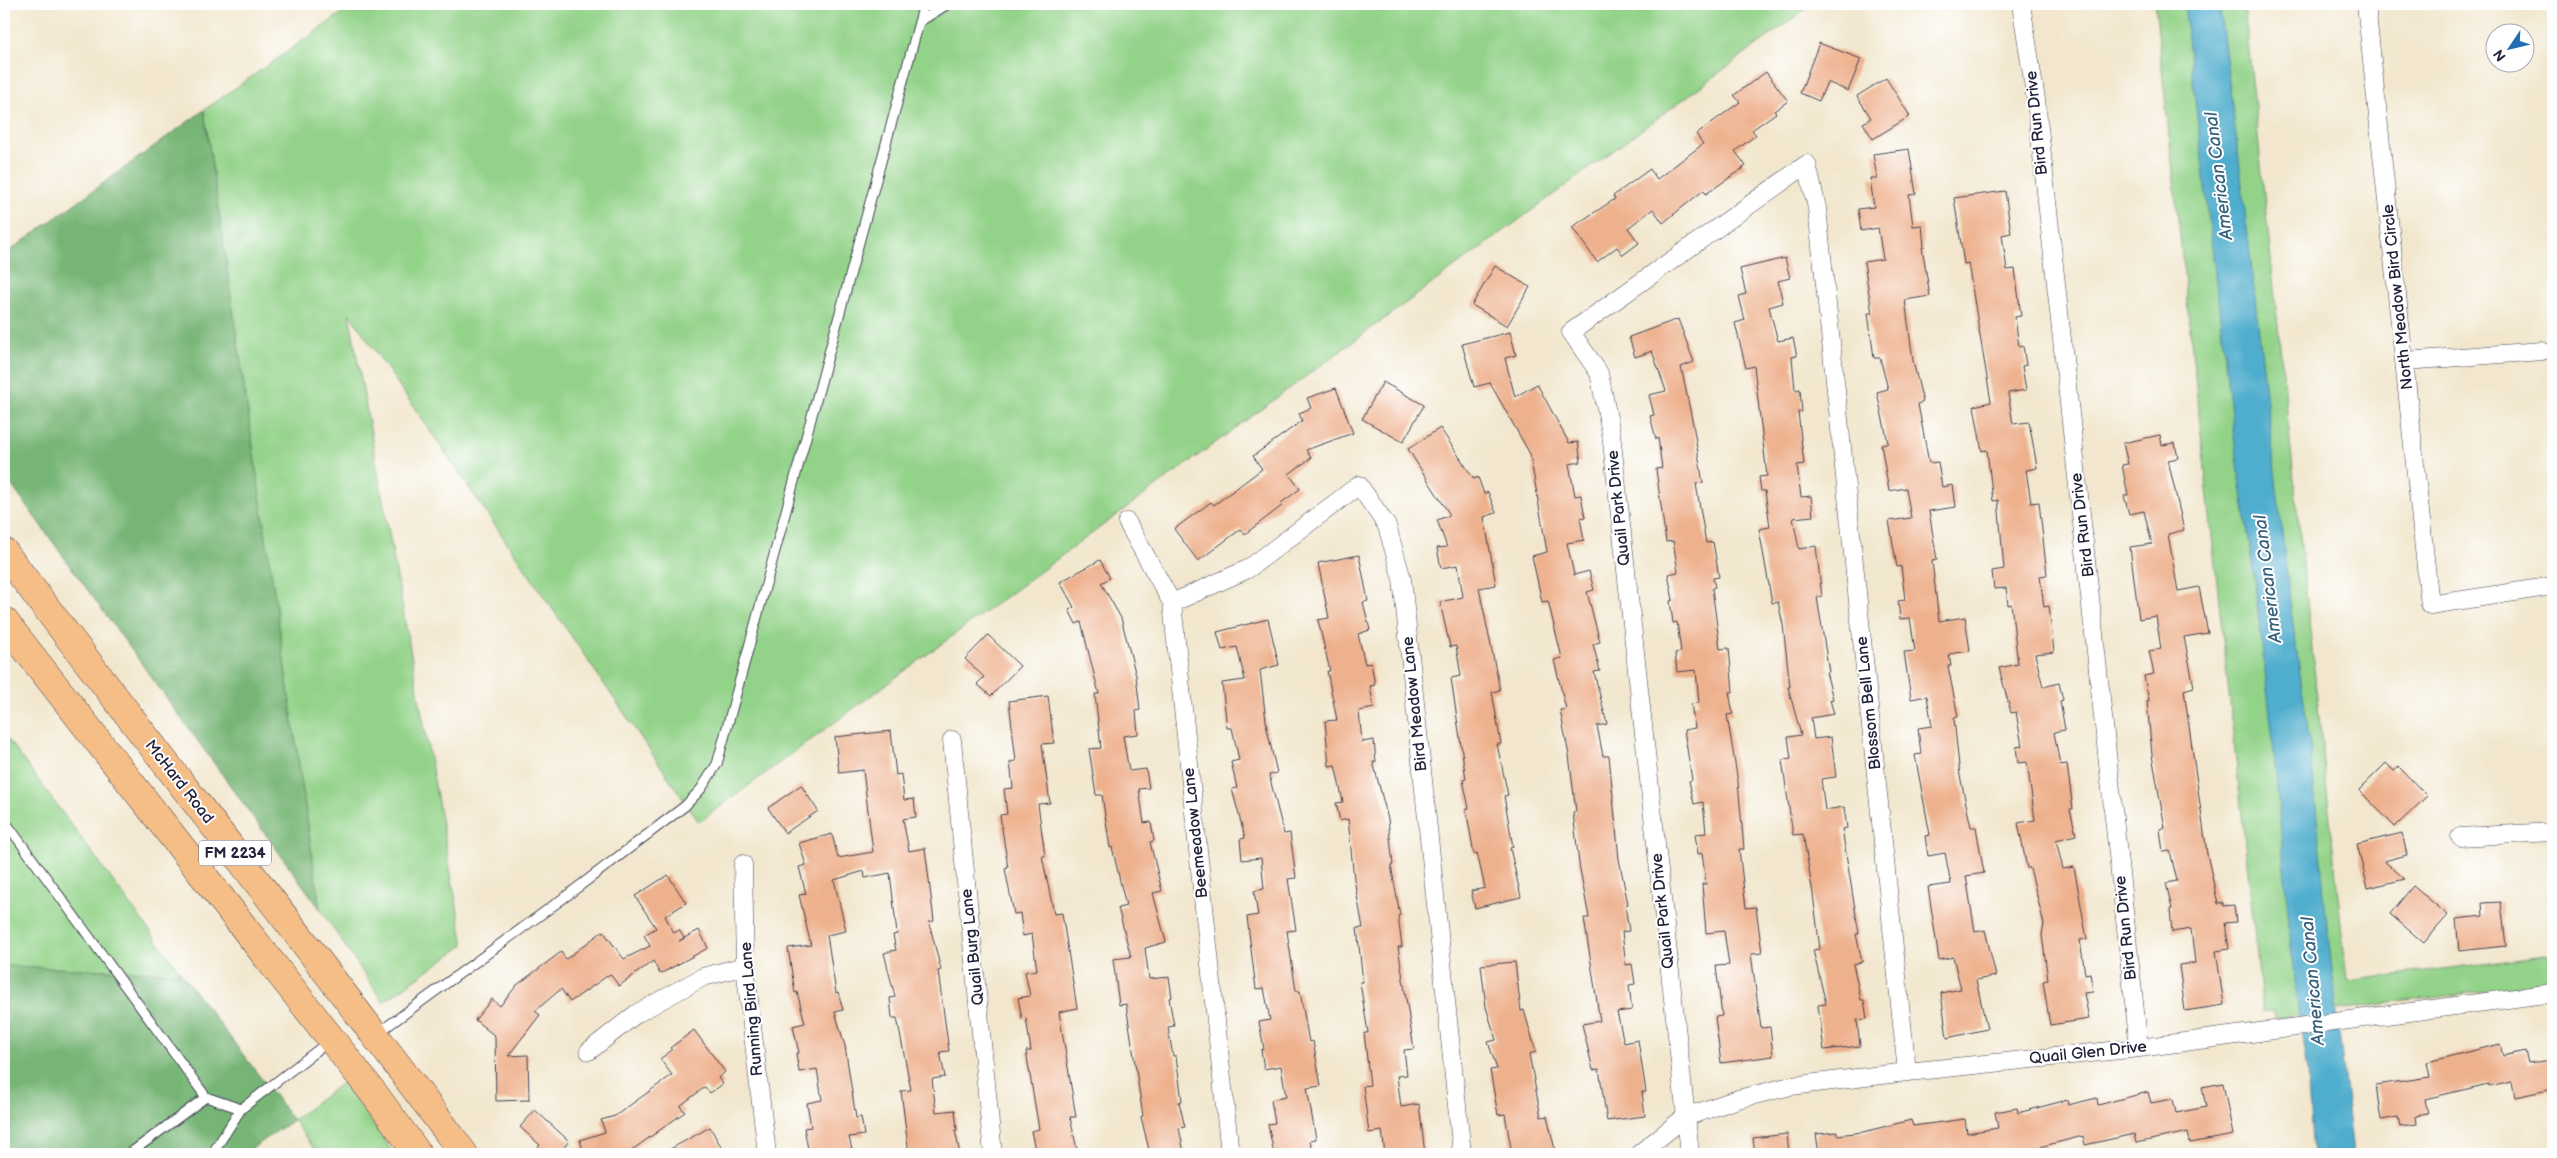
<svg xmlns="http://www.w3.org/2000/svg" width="2557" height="1158" viewBox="0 0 2557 1158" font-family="'Balsamiq Sans',sans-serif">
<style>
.green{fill:#93d389;stroke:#5a7a62}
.forest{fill:#76b575;stroke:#4c6c58}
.water{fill:#4fadcd;stroke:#386884}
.building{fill:#eeb18d}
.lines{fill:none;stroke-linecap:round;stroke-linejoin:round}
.lane-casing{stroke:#414051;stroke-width:11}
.street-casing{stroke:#414051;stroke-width:19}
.primary-casing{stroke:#414051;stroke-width:29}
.lane{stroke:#fff;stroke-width:9}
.street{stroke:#fff;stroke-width:18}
.primary{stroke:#f6be87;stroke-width:28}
.labels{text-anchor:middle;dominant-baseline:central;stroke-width:4;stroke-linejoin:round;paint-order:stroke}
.shield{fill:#fff;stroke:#646476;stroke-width:1}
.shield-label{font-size:15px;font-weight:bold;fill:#22223b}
.street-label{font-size:16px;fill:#22223b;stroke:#fff}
.water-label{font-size:18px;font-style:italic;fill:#36617d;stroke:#fff}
</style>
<rect width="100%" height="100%" fill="#fff"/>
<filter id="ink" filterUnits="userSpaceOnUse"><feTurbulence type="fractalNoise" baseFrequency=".02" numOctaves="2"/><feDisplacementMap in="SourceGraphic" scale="10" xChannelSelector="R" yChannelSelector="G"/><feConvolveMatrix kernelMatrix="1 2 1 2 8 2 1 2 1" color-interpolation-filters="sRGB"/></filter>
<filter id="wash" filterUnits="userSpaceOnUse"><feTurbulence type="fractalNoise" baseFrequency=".0096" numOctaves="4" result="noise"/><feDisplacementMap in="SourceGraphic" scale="20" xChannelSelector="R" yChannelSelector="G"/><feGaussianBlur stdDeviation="1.12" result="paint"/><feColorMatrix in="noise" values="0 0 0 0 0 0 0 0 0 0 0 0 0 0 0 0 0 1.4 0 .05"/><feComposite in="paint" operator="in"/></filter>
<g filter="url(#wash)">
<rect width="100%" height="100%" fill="#f2e7ce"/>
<!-- green -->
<path class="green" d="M355,4H1813L699,822L349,313L464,945L383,1002L320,909L204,110Z
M2155,4H2244L2347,981L2553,955V982L2276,1018L2273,1012H2263Z
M4,734L181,973L4,966Z
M343,1082L394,1154H318L293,1120Z"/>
<!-- forest -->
<path class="forest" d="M204,110L320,909L4,475V255Z
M4,966L181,973L293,1120L244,1154H4Z"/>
<!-- water -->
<path class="water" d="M2184,4H2219L2239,159L2291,610L2310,744L2327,926L2353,1154H2313L2307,1072L2294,981L2272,732L2253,569L2233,430Z"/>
<g id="blocks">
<!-- building -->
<path class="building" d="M1819,43L1861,59L1848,91L1827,82L1819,101L1800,93Z
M1766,72L1788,101L1774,111L1776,113L1752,130L1756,135L1735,151L1746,166L1706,194L1704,190L1663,223L1653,209L1628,228L1639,243L1623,255L1617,247L1597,262L1572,227L1615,199L1613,196L1650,169L1657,179L1703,144L1696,134L1740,102L1734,95Z
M1886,78L1910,116L1873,139L1863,123L1871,118L1857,96Z
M1909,149L1916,194L1909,195L1913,226L1922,225L1924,247H1922L1930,296L1905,300L1913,361L1923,402L1918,404L1929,463L1938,462L1942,487L1953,485L1956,507L1929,511L1937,560L1932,561L1939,621L1965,617L1970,651L1949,654L1951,666H1948L1958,717L1954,718L1960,776L1971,827H1976L1984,873L1966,876L1975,932L1985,930L1996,976L1976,980L1987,1029L1947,1038L1941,993L1961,989L1953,957L1939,960L1928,887L1951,884L1945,853L1928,856L1925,836L1930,835L1915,755L1921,754L1918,728L1932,726L1927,696L1911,699L1904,652L1915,651L1910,618L1900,619L1898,601L1905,600L1901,566L1897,567L1889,521L1911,518L1906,488L1889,491L1881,444L1888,443L1877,392L1888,389L1880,358H1874L1868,313H1872L1864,262L1883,259L1878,228L1861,231L1858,209L1874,207L1870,178H1877L1873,154Z
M2005,191L2011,233L2002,235L2007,270L2015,269L2021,316L2015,317L2019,347L2023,346L2026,365L2022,366L2026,390L2008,393L2013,424L2029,422L2035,455L2037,468L2026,470L2031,503L2039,502L2047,575L2040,576L2044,607L2049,606L2054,652L2035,654L2043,687L2059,683L2063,700L2060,701L2065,730L2054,732L2060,765L2067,764L2073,809H2070L2076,835L2056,840L2063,869L2074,867L2087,939L2080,940L2085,974L2090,973L2093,992L2084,993L2089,1019L2050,1025L2043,981L2048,980L2042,935L2044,924L2030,868H2027L2018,823L2035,820L2027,762L2018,763L2016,747L2022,746L2016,712L2011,713L1999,668L2018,664L2011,604L2008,605L2006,588L1994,589L1992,571L2004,569L1998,500L1993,501L1987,450L1982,451L1974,406L1991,402L1968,263L1964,264L1954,198Z
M1785,258L1790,278L1778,281L1783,303L1769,307L1778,341L1793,338L1797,356L1792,357L1795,390L1800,389L1802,412H1798L1804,464L1797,465L1801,497L1811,496L1813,516L1793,518L1799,549L1816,546L1822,597H1817L1829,672H1826L1833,699L1830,700L1834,714L1811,718L1814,739L1831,737L1836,777L1821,779L1825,810L1844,807L1847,828L1842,829L1859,934H1856L1862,962L1853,964L1861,1000H1864L1867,1019L1857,1020L1860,1046L1824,1050L1818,1005L1826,1004L1813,950L1820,949L1813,894L1803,834L1793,835L1782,760L1791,759L1788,737L1801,735L1788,687H1790L1783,625L1778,602L1772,603L1759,529L1770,527L1765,491H1761L1759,477L1767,476L1754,366L1746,368L1735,323L1745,320L1739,296L1746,294L1740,269Z
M1495,266L1530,287L1507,326L1472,305Z
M1678,319L1694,362L1681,367L1693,424L1703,483L1696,484L1706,543L1713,542L1719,577L1713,578L1715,587L1712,588L1720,649L1729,648L1733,692H1729L1733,714L1727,715L1738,782L1744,849H1739L1746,908L1756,907L1762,953L1751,954L1761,1028L1770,1027L1773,1056L1721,1063L1715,1017L1722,1016L1716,966L1729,965L1724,931L1706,933L1702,884H1706L1702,853L1698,854L1695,834L1706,833L1703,802L1694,804L1689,781L1692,780L1684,730L1695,728L1691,704L1699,703L1696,670L1677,672L1675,653L1681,652L1677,622L1673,623L1670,601L1673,600L1668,574L1678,572L1673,541L1666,542L1656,469L1662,468L1658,438L1656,439L1650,416L1654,415L1649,395L1666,391L1652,351L1635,357L1629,337Z
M1510,332L1516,355L1505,358L1515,397L1537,384L1569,443L1578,442L1581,462L1569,464L1575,496L1581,495L1585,517L1580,518L1584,540L1567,543L1574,575L1589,571L1594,590L1587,592L1600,642L1593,644L1600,671L1594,672L1607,724L1597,726L1603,756H1609L1619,859L1628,904L1625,905L1629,931L1622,932L1626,965L1632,964L1635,984L1629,985L1632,1010L1617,1012L1624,1043L1638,1040L1646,1092H1642L1645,1116L1607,1121L1599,1069L1593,1070L1582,1024L1600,1021L1584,918H1589L1579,864L1573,812H1576L1569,755L1560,710L1566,709L1554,660L1562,658L1548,601L1542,602L1532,556L1547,552L1530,454L1490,383L1474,387L1462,344Z
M1383,382L1424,405L1403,442L1362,419Z
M1336,388L1353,433L1306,450L1311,458L1289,474L1300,489L1281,503L1283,505L1245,534L1241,529L1198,561L1174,529L1211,502L1214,505L1262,469L1253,456L1302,421L1299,413L1311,408L1307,398Z
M1440,428L1474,479L1478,477L1484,494L1488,492L1496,513L1484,517L1496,585L1479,588L1500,690L1492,692L1501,744H1497L1508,795L1504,796L1513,847L1510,848L1521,897L1475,908L1471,891L1485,888L1477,853L1474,854L1466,809L1469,808L1463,780L1466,779L1451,678L1461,676L1456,646L1450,647L1440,602L1463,597L1458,565L1441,568L1437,548L1447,547L1437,520L1450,515L1408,449Z
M2160,435L2162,445L2175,443L2178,458L2168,460L2184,530L2168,534L2178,591L2199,587L2208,633L2184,637L2194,687L2184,690L2207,854L2218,904L2223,903V906L2234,905L2236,922L2225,923L2229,949L2216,951L2224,1005L2185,1011L2179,965L2195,963L2191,929L2172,932L2170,909H2172L2166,883L2177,881L2170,851L2163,852L2160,829L2165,828L2152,755L2147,701H2149L2144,676L2154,674L2149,651L2161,649L2156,616L2139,619L2130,547L2152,544L2144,511L2129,514L2124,496L2128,495L2122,465L2128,464L2123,443Z
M1359,555L1368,601L1363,602L1370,630L1358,634L1365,664L1371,663L1375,685L1370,686L1374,708L1359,711L1362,742L1374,740L1376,762H1373L1388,819L1393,865H1391L1400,915L1398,916L1402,947H1398L1414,1049L1404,1050L1407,1075L1397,1076L1401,1107L1419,1104L1425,1154H1385L1382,1131L1369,1133L1363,1086L1370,1085L1364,1033H1368L1360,982H1363L1357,928H1363L1354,879L1348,819L1340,821L1336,803L1343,802L1335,765L1329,766L1325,721L1337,720L1327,671H1330L1318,620L1329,618L1318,563Z
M1100,560L1110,578L1101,583L1121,618L1136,676L1140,710L1136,711L1138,734L1123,736L1129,771L1146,769L1149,788L1139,789L1144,823L1151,822L1154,841L1150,842L1162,891L1153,893L1166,942L1145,948L1149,979L1169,977L1172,997L1169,998L1174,1026L1168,1027L1173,1056H1176L1182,1101L1179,1102L1185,1127L1179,1128L1184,1152L1175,1154H1150L1141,1117L1143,1116L1126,1004L1119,1005L1113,959L1131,957L1118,908L1126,906L1112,847L1110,848L1102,795H1096L1089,749L1101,748L1095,694H1099L1081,622L1076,624L1069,610L1074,607L1060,582Z
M1268,619L1279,665L1260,670L1267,729L1277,773L1269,775L1284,834L1290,833L1296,878L1288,879L1296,930L1287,931L1296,991H1300L1309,1042L1313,1041L1321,1086L1307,1088L1316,1139L1310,1140L1313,1154H1274L1268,1124L1275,1123L1271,1100L1286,1097L1281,1066L1264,1069L1261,1050L1264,1049L1259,1022L1270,1020L1264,988L1256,989L1247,917L1258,915L1254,891L1264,889L1261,858L1242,860L1240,839L1245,838L1232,789L1237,788L1231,762L1239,760L1232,728H1227L1222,683L1245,680L1237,647L1222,650L1217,632Z
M988,635L1020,666L991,696L977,684L984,677L965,659Z
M1048,696L1054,743L1042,744L1050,803L1038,804L1045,856H1042L1054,914L1062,913L1077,1008L1059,1012L1076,1117H1070L1078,1154H1036L1031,1131L1039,1129L1026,1051H1031L1026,1018L1022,1019L1018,998L1030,996L1025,972L1037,970L1032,934L1023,936L1020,913L1014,914L1005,869L1008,868L1000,815L1007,814L1004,789L1013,788L1010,762L1016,761L1009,701Z
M891,731L896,775L901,774L904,800L914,799L916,817L903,819L909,851L925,848L934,921L929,922L941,970L938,971L949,1051L940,1052L945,1077L932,1079L936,1112L955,1110L957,1130H955L960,1154H909L901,1091L911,1090L897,1018H892L890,998L895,997L884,953L896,950L893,935L897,934L890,873L865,878L864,871L834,880L846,931L827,935L836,993L838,992L843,1010L835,1012L845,1046L856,1118L861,1117L864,1135L849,1137L853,1154H809L804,1128L811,1127L807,1103L822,1100L817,1069L799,1072L796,1053H799L793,1026L805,1023L797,992L795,993L788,948L811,945L799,895L806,894L799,867L806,865L799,843L832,834L838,858L873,852L863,770L839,773L835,737Z
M2386,763L2394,771L2399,767L2427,796L2395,827L2359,790Z
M801,785L818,811L785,833L768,808Z
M2402,833L2407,855L2384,861L2405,879L2368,888L2357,844Z
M668,875L686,903L665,916L674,933L679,930L684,938L679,941L699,930L708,948L660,974L653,961L619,986L610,974L570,1002L561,989L535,1011L540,1015L508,1056L528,1055L529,1100L496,1101L495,1036L475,1020L492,999L500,1006L517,985L561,952L566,959L603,931L624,959L650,946L644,935L656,928L635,896Z
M2413,886L2448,915L2424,943L2390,914Z
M2501,902L2506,946L2459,951L2456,919L2483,916L2482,903Z
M1515,962L1521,1011L1524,1010L1536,1052L1529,1054L1541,1117L1547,1116L1556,1154H1512L1505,1114L1498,1115L1490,1070L1497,1069L1488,1042L1496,1040L1486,1007L1481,965Z
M694,1030L725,1072L718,1078L723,1084L710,1093L705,1087L680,1106L685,1112L632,1150L633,1154H584L580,1140L605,1132L601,1120L615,1116L672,1075L660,1059L672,1050L670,1048Z
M2500,1044L2503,1056L2525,1051L2528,1063L2553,1060V1089L2515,1097L2512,1082L2489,1087L2488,1084L2425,1099L2428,1114L2416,1116L2417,1124L2400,1126L2398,1117L2381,1120L2376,1085L2430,1077L2427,1062Z
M2223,1083L2233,1135L2190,1143L2188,1132L2136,1143L2134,1134L2085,1145L2083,1136L2024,1151V1154H1819L1816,1134L1837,1132L1838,1135L1863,1132L1911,1120L1913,1126L1965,1119L1967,1133L1998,1128L1995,1112L2017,1108L2018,1113L2067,1100L2068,1105L2097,1098L2098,1105L2148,1092L2151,1103L2173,1099L2176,1113L2206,1107L2202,1087Z
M535,1110L569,1141L558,1154H532L540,1145L520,1127Z
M710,1127L725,1154H661L694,1136Z
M1787,1134L1789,1154H1755L1753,1138Z"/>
</g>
</g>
<g filter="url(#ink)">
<use href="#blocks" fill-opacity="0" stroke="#414051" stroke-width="1"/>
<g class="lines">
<defs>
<path id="lane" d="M919,22L948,4
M4,820L206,1097L129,1154
M378,1033L565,897L685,806L701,789L717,764L924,4
M206,1097L241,1109L328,1042
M212,1154L241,1109"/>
<path id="street" d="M2021,4L2036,100L2139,1048
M2366,4L2430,605L2553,586
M2405,361L2542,351
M1127,522L1172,603L1230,1154
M1172,603L1248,569L1359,485L1387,526L1402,579L1462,1154
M952,740L993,1154
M2460,837L2553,832
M743,864L745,966L767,1154
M589,1051L636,1014L703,977L745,966
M1639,1154L1685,1117L1738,1099L1791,1086L1907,1072L2139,1048L2553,993
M1690,1154L1611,433L1599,373L1571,332L1807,164L1817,208L1907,1072"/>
<path id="primary" d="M4,552C156,754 314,951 464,1154
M4,621L375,1095L418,1154"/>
</defs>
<!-- lane casing -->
<use href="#lane" class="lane-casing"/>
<!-- street casing -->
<use href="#street" class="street-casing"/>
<!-- primary casing -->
<use href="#primary" class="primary-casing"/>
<!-- lane -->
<use href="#lane" class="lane"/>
<!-- street -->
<use href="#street" class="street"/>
<!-- primary -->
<use href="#primary" class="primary"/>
</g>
</g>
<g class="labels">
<!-- shield labels -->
<rect class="shield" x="199" y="840.5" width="72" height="25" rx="4"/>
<g class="shield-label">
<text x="235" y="853">FM 2234</text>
</g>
<!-- street labels -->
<g class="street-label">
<text transform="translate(2037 123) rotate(-96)">Bird Run Drive</text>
<text transform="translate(2398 297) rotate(-96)">North Meadow Bird Circle</text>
<text transform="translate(1619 508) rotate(-96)">Quail Park Drive</text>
<text transform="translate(2083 525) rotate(-97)">Bird Run Drive</text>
<text transform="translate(1869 703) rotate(-96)">Blossom Bell Lane</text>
<text transform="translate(1415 704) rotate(-96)">Bird Meadow Lane</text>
<text transform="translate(179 782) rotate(52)">McHard Road</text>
<text transform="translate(1196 833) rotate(-96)">Beemeadow Lane</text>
<text transform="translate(1663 911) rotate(-96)">Quail Park Drive</text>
<text transform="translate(2126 928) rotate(-96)">Bird Run Drive</text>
<text transform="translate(973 947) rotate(-96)">Quail Burg Lane</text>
<text transform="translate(752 1009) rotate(-95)">Running Bird Lane</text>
<text transform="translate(2088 1053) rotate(-6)">Quail Glen Drive</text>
</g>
<!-- water labels -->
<g class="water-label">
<text transform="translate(2219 176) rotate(-97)">American Canal</text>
<text transform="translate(2268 579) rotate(-97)">American Canal</text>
<text transform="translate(2313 981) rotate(-95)">American Canal</text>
</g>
</g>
<!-- margin -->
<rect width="2557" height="1158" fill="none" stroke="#fff" stroke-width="20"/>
<!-- north arrow -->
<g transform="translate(2510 48) rotate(235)"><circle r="24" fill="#ffffff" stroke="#a7a7b1"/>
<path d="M0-4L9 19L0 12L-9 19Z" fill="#1f6fb2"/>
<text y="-8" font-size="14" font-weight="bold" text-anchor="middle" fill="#22223b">N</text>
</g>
</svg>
